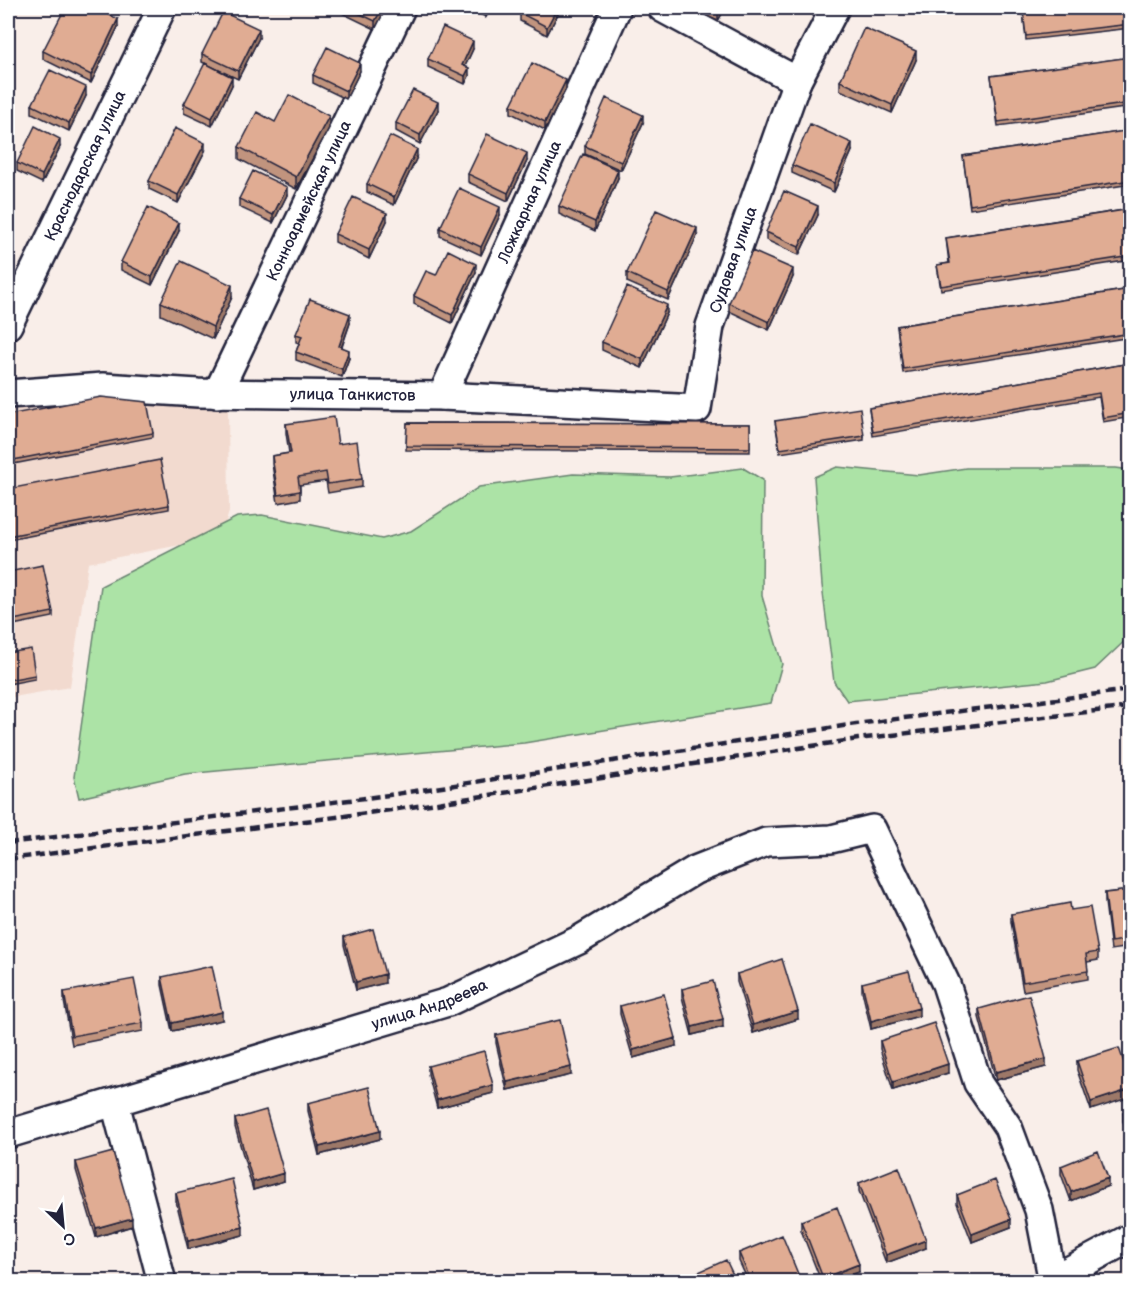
<svg xmlns="http://www.w3.org/2000/svg" width="1138" height="1289" viewBox="0 0 1138 1289" font-family="'Balsamiq Sans',sans-serif">
<style>
.built{fill:#f2dacf}
.green{fill:#ace3a6;stroke:#678270;stroke-width:1.5}
.lines{fill:none;stroke-linecap:round;stroke-linejoin:round}
.street-casing{stroke:#22223b;stroke-width:32}
.street{stroke:#fff;stroke-width:27}
.rail{stroke:#22223b;stroke-width:4.5;stroke-dasharray:9 4.5;stroke-linecap:butt}
.wall{fill:#c1947e;stroke:#22223b;stroke-width:1.5}
.shaded-wall{fill:#9d7867;stroke:#22223b;stroke-width:1.5}
.building{fill:#e0ac93;stroke:#22223b;stroke-width:1.5}
.labels{text-anchor:middle;dominant-baseline:central;stroke-width:4.5;stroke-linejoin:round;paint-order:stroke}
.street-label{font-size:16px;fill:#22223b;stroke:#fff}
</style>
<rect width="100%" height="100%" fill="#f9eee9"/>
<filter id="ink" filterUnits="userSpaceOnUse"><feTurbulence type="fractalNoise" baseFrequency=".0167" numOctaves="2"/><feDisplacementMap in="SourceGraphic" scale="12" xChannelSelector="R" yChannelSelector="G"/><feConvolveMatrix kernelMatrix="1 2 1 2 8 2 1 2 1" color-interpolation-filters="sRGB"/></filter>
<g filter="url(#ink)">
<!-- built -->
<path class="built" d="M103,395L228,408L229,512L221,537L88,563L70,687L8,698V411Z"/>
<!-- green -->
<path class="green" d="M837,467L919,475L966,468H1116L1130,470V636L1095,669L1047,681L847,701L834,682L822,585L814,477Z
M743,468L763,480L762,596L782,664L771,703L524,743L185,774L79,798L74,777L101,586L237,517L262,515L382,539L411,531L479,487L573,474L670,477Z"/>
<g class="lines">
<defs>
<g id="street">
<path d="M797,81L835,8"/>
<path id="s1" d="M8,325L162,8"/>
<path id="s2" d="M8,394L103,387L198,393L442,396L697,409L710,326L797,81L662,8"/>
<path id="s3" d="M217,394L401,8"/>
<path id="s4" d="M442,396L617,8"/>
<path d="M115,1103L162,1282"/>
<path id="s5" d="M8,1134L448,1002L579,940L695,870L766,842L831,839L872,829L946,984L978,1083L1008,1127L1039,1210L1053,1282"/>
<path d="M1048,1282L1130,1238"/>
</g>
</defs>
<!-- street casing -->
<use href="#street" class="street-casing"/>
<!-- street -->
<use href="#street" class="street"/>
<!-- rail -->
<path class="rail" d="M8,843L389,795L856,724L1130,690
M8,859L391,810L858,739L1130,707"/>
</g>
<!-- wall -->
<path class="wall" d="M342,8H386L375,29L342,13Z
M466,8H491L486,17Z
M561,8L547,35L520,21V13Z
M690,8H725L718,21Z
M1131,8V28L1026,40L1023,11Z
M118,27L91,83L43,59V51Z
M259,38L238,79L202,62V54Z
M473,49L465,66L469,76L465,84L428,67V59Z
M1131,57V107L998,126L991,76Z
M916,60L892,113L840,90V81Z
M360,71L346,99L313,83V75Z
M232,85L212,126L184,113V104Z
M566,89L545,130L511,113V105Z
M86,96L69,131L32,113V105Z
M438,110L420,144L396,131V123Z
M275,122L329,128L296,189L239,159V147Z
M643,123L621,170L585,154V146Z
M1131,130V184L970,209L963,156Z
M60,147L42,183L17,171V163Z
M205,151L178,203L149,189V181Z
M852,151L834,192L792,173V165Z
M417,157L394,205L367,192V184Z
M527,161L508,201L468,182V174Z
M618,178L595,231L559,214V206Z
M287,195L273,223L239,207V199Z
M1131,209V260L941,290L937,265L949,263L946,238Z
M500,215L481,255L440,236V228Z
M818,215L799,255L766,240V232Z
M387,221L369,259L335,242V234Z
M179,231L152,285L121,270V262Z
M697,236L668,300L627,282V273Z
M476,272L452,323L414,304V296L436,275Z
M793,277L769,330L729,311V303Z
M1131,289V337L903,373L897,326Z
M232,297L213,339L161,315V302Z
M667,313L642,368L602,350V342Z
M350,323L342,347L349,358L342,377L296,360V352L299,343L296,342V334Z
M1131,363V417L1103,422L1099,397L873,436L869,408Z
M8,415L153,433V437L8,465Z
M775,421L864,436V440L780,453Z
M407,423L750,424V452L406,450Z
M286,424L338,444L362,479V487L328,493L326,481L300,485V499L278,503L272,464V456L289,453L286,433Z
M8,489L169,505V509L8,540Z
M8,572L53,612V617L8,626Z
M8,653L35,675V679L8,684Z
M1131,890V947L1111,950L1105,902V893Z
M1071,910L1098,952V960L1087,962L1088,979L1023,991L1011,922V914Z
M344,937L385,983L356,990L344,945Z
M737,974L798,1019L753,1033L737,982Z
M162,977L222,1020L172,1031L162,985Z
M862,983L919,1016L871,1029L862,991Z
M682,989L723,1027L692,1035L682,997Z
M64,992L143,1023V1031L72,1045L64,1001Z
M620,1006L676,1046L633,1058L620,1014Z
M979,1009L1046,1067L996,1080L979,1017Z
M496,1035L571,1075L507,1090L496,1043Z
M880,1041L948,1073L893,1090L880,1049Z
M1077,1061L1131,1083L1091,1110L1077,1070Z
M428,1066L493,1093L437,1108L428,1074Z
M308,1103L380,1139L319,1155L308,1111Z
M1131,1110V1141L1123,1121V1113Z
M235,1119L284,1181L253,1190L235,1127Z
M76,1162L132,1226L96,1237L76,1170Z
M1061,1166L1108,1186L1071,1201L1061,1174Z
M859,1183L926,1248L886,1263L859,1191Z
M176,1193L243,1235L188,1249L176,1201Z
M957,1195L1011,1227L972,1242L957,1203Z
M801,1221L859,1272L834,1281H821L801,1230Z
M739,1253L801,1281H748L739,1261Z"/>
<!-- shaded-wall -->
<path class="shaded-wall" d="M382,8H386L375,29V21Z
M487,8H491L486,17V9Z
M557,8H561L547,35V27Z
M720,8H725L718,21V13Z
M118,19V27L91,83V75Z
M259,29V38L238,79V71Z
M473,41V49L462,73V65Z
M916,51V60L892,113V105Z
M360,63V71L346,99V91Z
M469,68V76L465,84V76Z
M232,77V85L212,126V118Z
M566,80V89L545,130V122Z
M86,87V96L69,131V123Z
M438,102V110L420,144V135Z
M643,115V123L621,170V162Z
M329,116V128L296,189V177Z
M60,139V147L42,183V175Z
M205,143V151L178,203V195Z
M852,143V151L834,192V183Z
M417,149V157L394,205V197Z
M527,153V161L508,201V193Z
M618,170V178L595,231V222Z
M287,187V195L273,223V215Z
M818,206V215L799,255V247Z
M500,207V215L481,255V247Z
M387,213V221L369,259V250Z
M179,223V231L152,285V277Z
M697,228V236L668,300V292Z
M476,264V272L452,323V315Z
M793,269V277L769,330V322Z
M232,285V297L213,339V327Z
M667,305V313L642,368V359Z
M350,314V323L339,354V346Z
M349,350V358L342,377V369Z
M385,974V983L356,990V982Z
M919,1008V1016L871,1029V1021Z
M798,1011V1019L753,1033V1025Z
M222,1012V1020L172,1031V1023Z
M723,1019V1027L692,1035V1027Z
M676,1038V1046L633,1058V1050Z
M1046,1059V1067L996,1080V1072Z
M948,1064V1073L893,1090V1082Z
M571,1067V1075L507,1090V1082Z
M493,1085V1093L437,1108V1100Z
M1131,1089V1097L1091,1110V1102Z
M380,1131V1139L319,1155V1147Z
M284,1173V1181L253,1190V1182Z
M1108,1178V1186L1071,1201V1192Z
M132,1218V1226L96,1237V1228Z
M1011,1219V1227L972,1242V1234Z
M243,1227V1235L188,1249V1241Z
M926,1240V1248L886,1263V1255Z
M12,1241V1250L8,1251V1243Z
M859,1264V1272L834,1281H823V1278Z"/>
<!-- building -->
<path class="building" d="M65,8H96L118,19L91,75L43,51Z
M348,8H382L375,21Z
M522,8H557L547,27L520,13Z
M707,8H720L718,13Z
M1051,8H1131V24L1026,36L1023,11Z
M223,12L259,29L238,71L202,54Z
M443,27L473,41L462,65L469,68L465,76L428,59Z
M864,28L916,51L892,105L840,81Z
M327,47L360,63L346,91L313,75Z
M1131,57V103L998,122L991,76Z
M205,63L232,77L212,118L184,104Z
M532,63L566,80L545,122L511,105Z
M50,70L86,87L69,123L32,105Z
M413,90L438,102L420,135L396,123Z
M289,95L329,116L296,177L239,147L257,112L275,122Z
M606,98L643,115L621,162L585,146Z
M810,124L852,143L834,183L792,165Z
M35,126L60,139L42,175L17,163Z
M175,128L205,143L178,195L149,181Z
M1131,130V180L970,205L963,156Z
M487,134L527,153L508,193L468,174Z
M390,136L417,149L394,197L367,184Z
M583,154L618,170L595,222L559,206Z
M253,171L287,187L273,215L239,199Z
M459,188L500,207L481,247L440,228Z
M784,191L818,206L799,247L766,232Z
M353,197L387,213L369,250L335,234Z
M148,207L179,223L152,277L121,262Z
M1131,209V256L941,286L937,265L950,263L946,238Z
M656,210L697,228L668,292L627,273Z
M448,250L476,264L452,315L414,296L426,271L436,275Z
M752,251L793,269L769,322L729,303Z
M181,261L232,285L213,327L161,302Z
M627,287L667,305L642,359L602,342Z
M1131,289V333L903,369L897,326Z
M310,299L350,314L339,346L349,350L342,369L296,352L302,336L296,334Z
M1131,363V413L1103,418L1099,393L873,432L869,408Z
M101,397L147,402L153,433L8,461V415Z
M860,408L864,436L780,449L775,421Z
M334,417L338,444L357,441L362,479L328,484L326,472L298,477L300,491L278,495L272,456L291,453L286,424Z
M407,423L750,424V448L406,446Z
M160,460L169,505L8,536V489Z
M43,565L53,612L8,621V572Z
M31,649L35,675L8,680V653Z
M1131,890V939L1111,942L1105,893Z
M1070,903L1071,910L1090,907L1098,952L1086,954L1088,971L1023,982L1011,914Z
M373,929L385,974L356,982L344,937Z
M782,959L798,1011L753,1025L737,974Z
M212,966L222,1012L172,1023L162,977Z
M909,971L919,1008L871,1021L862,983Z
M134,979L143,1023L72,1036L64,992Z
M713,981L723,1019L692,1027L682,989Z
M664,994L676,1038L633,1050L620,1006Z
M1029,995L1046,1059L996,1072L979,1009Z
M560,1020L571,1067L507,1082L496,1035Z
M934,1023L948,1064L893,1082L880,1041Z
M1119,1048L1131,1083V1089L1091,1102L1077,1061Z
M484,1051L493,1085L437,1100L428,1066Z
M369,1087L380,1131L319,1147L308,1103Z
M266,1110L284,1173L253,1182L235,1119Z
M1131,1110V1133L1123,1113Z
M1098,1151L1108,1178L1071,1192L1061,1166Z
M113,1152L132,1218L96,1228L76,1162Z
M899,1167L926,1240L886,1255L859,1183Z
M232,1179L243,1227L188,1241L176,1193Z
M995,1180L1011,1219L972,1234L957,1195Z
M837,1207L859,1264L823,1278L801,1221Z
M8,1226L12,1241L8,1243Z
M782,1235L801,1281H751L739,1253Z
M726,1260L736,1281H687L685,1278Z"/>
</g>
<g class="labels">
<!-- street labels -->
<g class="street-label">
<text stroke="none"><textPath href="#s1" startOffset="177">Краснодарская улица</textPath></text>
<text stroke="none"><textPath href="#s3" startOffset="214">Конноармейская улица</textPath></text>
<text stroke="none"><textPath href="#s4" startOffset="213">Ложкарная улица</textPath></text>
<text stroke="none"><textPath href="#s2" startOffset="844">Судовая улица</textPath></text>
<text stroke="none"><textPath href="#s2" startOffset="345">улица Танкистов</textPath></text>
<text stroke="none"><textPath href="#s5" startOffset="441">улица Андреева</textPath></text>
</g>
</g>
<!-- margin -->
<rect width="1138" height="1289" fill="none" stroke="#fff" stroke-width="30"/>
<rect x="15" y="15" width="1108" height="1259" fill="none" stroke="#22223b" stroke-width="2" filter="url(#ink)"/>
<!-- north arrow -->
<g transform="translate(63 1226) rotate(154)" stroke="#ffffff" stroke-width="4.5" paint-order="stroke">
<path d="M0-4.5L10 22L0 15L-10 22Z" fill="#22223b"/>
<text y="-9" font-size="16" font-weight="bold" text-anchor="middle" fill="#22223b">С</text>
</g>
</svg>
